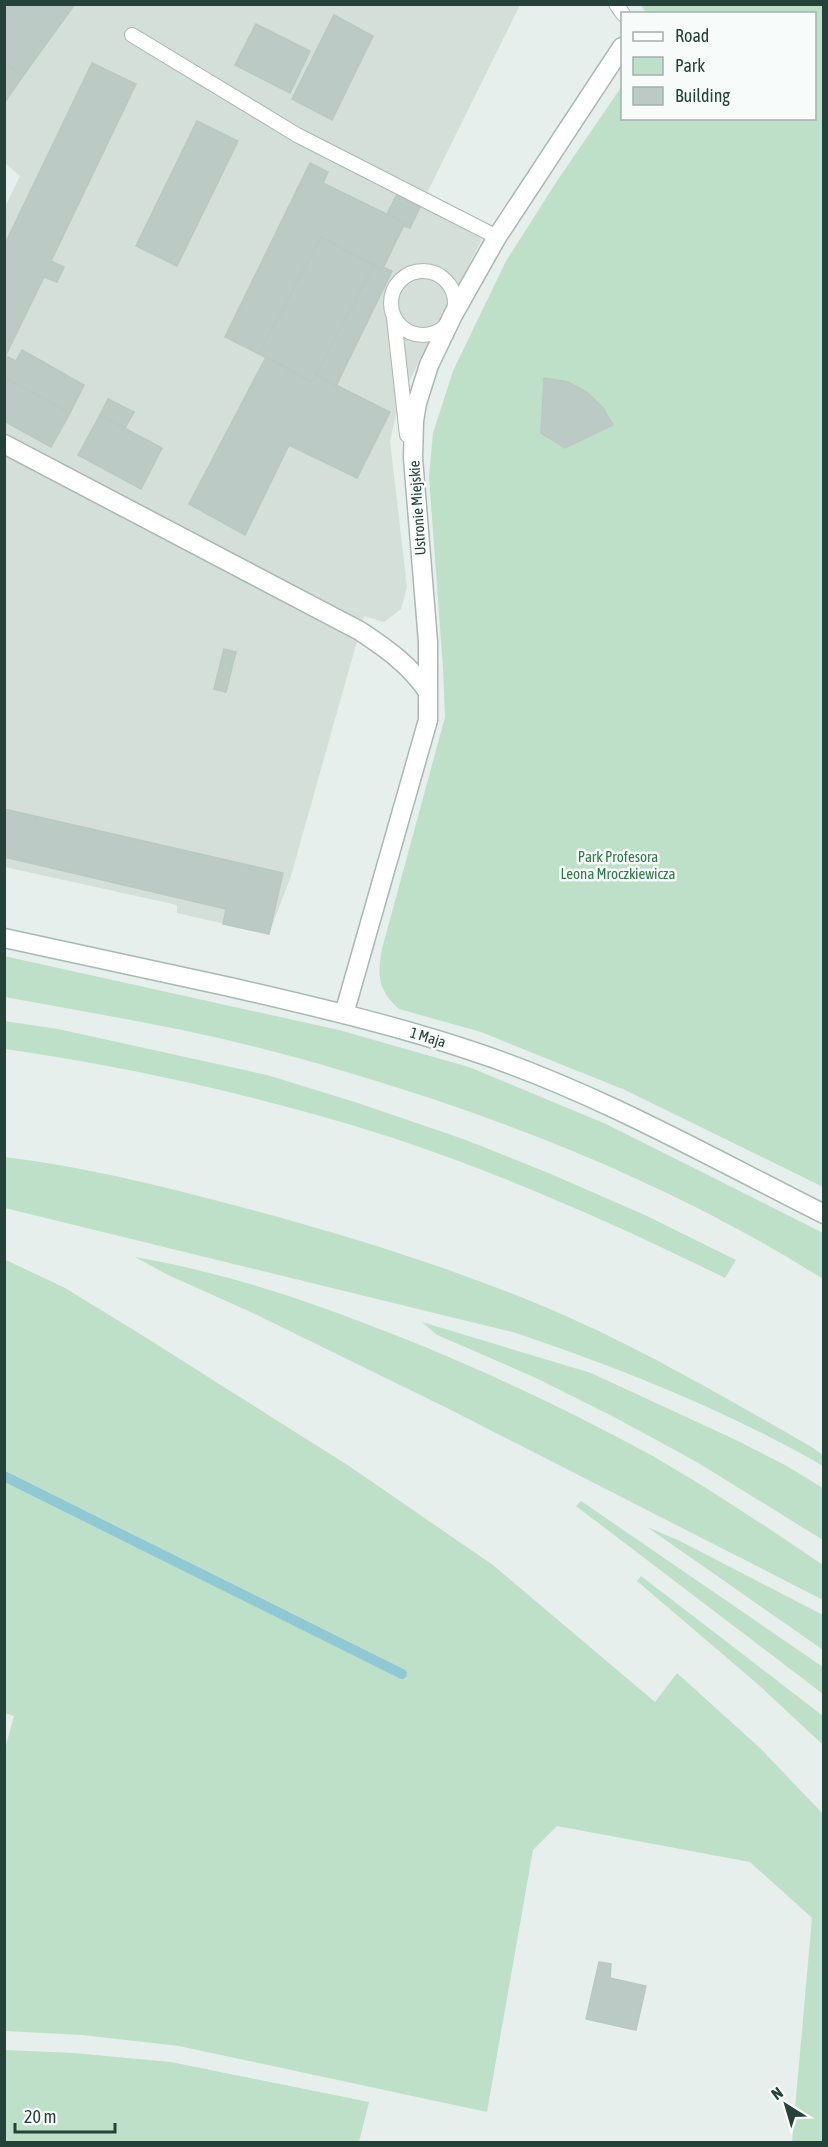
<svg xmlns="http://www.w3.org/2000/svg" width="828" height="2147" viewBox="0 0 828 2147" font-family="'Asap Condensed',sans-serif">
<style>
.built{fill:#d4dfda}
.green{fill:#bfe0c8}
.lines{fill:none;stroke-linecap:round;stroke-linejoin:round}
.stream{stroke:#8ec9d4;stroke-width:10}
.building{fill:#bbcac4;stroke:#b8c9c2;stroke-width:1.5}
.lane-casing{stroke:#a8b8b2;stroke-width:16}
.street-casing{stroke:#a8b8b2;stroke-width:21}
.secondary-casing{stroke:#a4bbb3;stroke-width:21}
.lane{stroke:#fff;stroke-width:14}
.street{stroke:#fff;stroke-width:18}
.secondary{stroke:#fff;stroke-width:18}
.labels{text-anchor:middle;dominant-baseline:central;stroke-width:5;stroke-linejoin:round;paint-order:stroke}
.street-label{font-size:15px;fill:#24423a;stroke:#f7fbf9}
.park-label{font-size:15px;fill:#2d7a4b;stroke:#f7fbf9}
</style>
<rect width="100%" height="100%" fill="#e6efeb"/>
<!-- built -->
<path class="built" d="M5,5H520L421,205L482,239L399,401L390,441L407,587L401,609L384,622L364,616L291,876L269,934L177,913V905L5,867L4,209L20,176L5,163Z"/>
<!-- green -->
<path class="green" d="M641,5H823V1187L625,1090L481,1032L399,1009C378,990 377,976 382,949L445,717L443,668L429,477L433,433L453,371L506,261L557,181L622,86V118H814V14L646,13Z
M4,956L339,1030L469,1067L606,1124L823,1233V1279C662,1177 481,1109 298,1058C202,1031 103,1015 5,997Z
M4,1021L58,1029L267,1075L358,1103L466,1140L551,1174L647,1216L736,1260L725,1278C616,1224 505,1175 390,1137C265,1097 135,1068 5,1049Z
M4,1157C79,1166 154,1184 226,1203C334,1231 442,1264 545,1307C636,1345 724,1397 810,1446L823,1455V1466C726,1410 622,1369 516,1333L5,1208Z
M135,1257C238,1275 329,1308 425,1347C502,1379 578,1415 651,1455C710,1489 767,1527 823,1565V1600L451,1410L255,1314L166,1274Z
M4,1259L65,1288L145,1337L349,1466L493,1565L655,1702L677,1673L760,1748L823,1814V2142H792L812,1918L750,1862L557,1826L533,1850L487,2112L179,2046L82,2035L5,2031L4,1752L14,1716L4,1713Z
M422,1322L591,1373L736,1440L785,1465L823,1488V1540L695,1461L614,1417L534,1377L437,1335Z
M581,1501L823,1667V1694L576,1506Z
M647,1527L680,1541L823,1615V1650Z
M641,1576L823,1716V1745L761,1687L637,1581Z
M5,2050L73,2053L171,2062L369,2102L359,2142H5Z"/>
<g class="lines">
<!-- stream -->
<path class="stream" d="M4,1476L402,1674"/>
</g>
<!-- building -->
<path class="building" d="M4,4H75L23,76L4,63Z
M334,15L373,36L332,120L292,99Z
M256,24L310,51L290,93L235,65Z
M4,63L23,76L5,102H4Z
M92,63L136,84L51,261L64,267L57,282L44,277L4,359V246Z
M197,121L238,141L177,266L136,246Z
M310,163L328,172L323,183L405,223L382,270L321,237L259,354L225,337Z
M397,194L421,205L410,228L404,226L405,223L387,214Z
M321,237L374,265L312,382L259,354Z
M374,265L382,270L383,267L392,271L336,386L316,375Z
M22,350L84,385L70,413L4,377L6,356L16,361Z
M266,357L312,382L316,375L390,412L357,478L289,445L245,535L189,504Z
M4,377L70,413L51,447L4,421Z
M544,378L568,382L587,392L603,408L613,425L565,448L541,433Z
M108,399L134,412L125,428L100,415Z
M100,415L162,448L141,489L78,455Z
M224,649L236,652L226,692L214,689Z
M4,809L283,873L269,934L223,924L226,909L4,857Z
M599,1962L611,1964L610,1978L646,1986L636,2030L586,2019Z"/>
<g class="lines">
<defs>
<path id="lane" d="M616,4L623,14
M132,35L297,135L497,237
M391 303a32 32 0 1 1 64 0a32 32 0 1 1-64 0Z
M394,318L407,435"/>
<path id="street" d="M4,444L360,631C387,649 410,665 428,692
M344,1014L428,720V642L413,458L414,421L417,403L429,365L453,315L497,237L622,47"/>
<path id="secondary" d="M4,938C80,954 155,971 230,987C312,1006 395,1025 475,1052C596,1092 710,1157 824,1214"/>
</defs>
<!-- lane casing -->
<use href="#lane" class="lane-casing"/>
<!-- street casing -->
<use href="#street" class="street-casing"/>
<!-- secondary casing -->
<use href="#secondary" class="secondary-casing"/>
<!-- lane -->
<use href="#lane" class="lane"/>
<!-- street -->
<use href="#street" class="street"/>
<!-- secondary -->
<use href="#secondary" class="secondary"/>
</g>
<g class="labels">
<!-- street labels -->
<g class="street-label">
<text transform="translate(417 508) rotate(-94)">Ustronie Miejskie</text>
<text transform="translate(428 1037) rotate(17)">1 Maja</text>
</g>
<!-- park labels -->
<g class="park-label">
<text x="618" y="856">Park Profesora<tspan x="618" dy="17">Leona Mroczkiewicza</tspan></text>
</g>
</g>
<!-- border -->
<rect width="828" height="2147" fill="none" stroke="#24423a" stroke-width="12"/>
<!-- legend -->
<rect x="621" y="12" width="195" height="108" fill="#f7fbf9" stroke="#a3b1ad" stroke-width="1.5"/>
<rect x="633" y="32" width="30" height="9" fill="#ffffff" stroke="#a3b1ad" stroke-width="1.5"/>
<text x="675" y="42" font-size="18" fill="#24423a">Road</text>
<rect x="633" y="57" width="30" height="18" fill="#bfe0c8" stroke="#a3b1ad" stroke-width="1.5"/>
<text x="675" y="72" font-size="18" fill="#24423a">Park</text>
<rect x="633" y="87" width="30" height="18" fill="#bbcac4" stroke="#a3b1ad" stroke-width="1.5"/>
<text x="675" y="102" font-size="18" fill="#24423a">Building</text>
<!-- north arrow -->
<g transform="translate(786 2105) rotate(323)" stroke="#f7fbf9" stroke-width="4.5" paint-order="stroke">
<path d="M0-4.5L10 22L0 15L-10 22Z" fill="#24423a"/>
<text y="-9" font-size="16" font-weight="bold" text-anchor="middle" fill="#24423a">N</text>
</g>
<!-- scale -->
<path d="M15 2123v9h100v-9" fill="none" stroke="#24423a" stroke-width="3"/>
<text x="24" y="2123" font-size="18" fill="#24423a" stroke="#f7fbf9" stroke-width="4.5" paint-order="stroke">20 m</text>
</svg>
